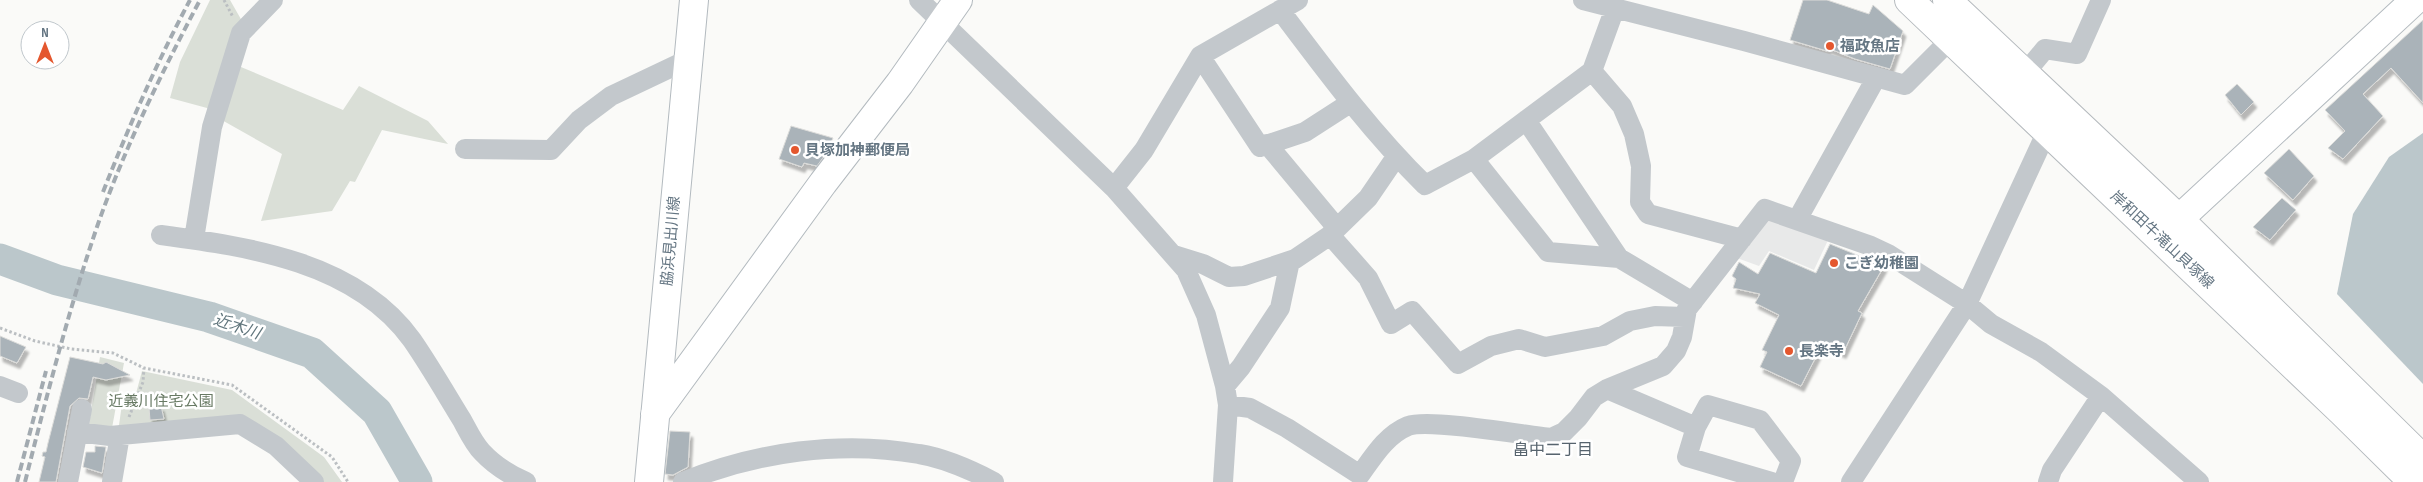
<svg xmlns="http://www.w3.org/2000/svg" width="2423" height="482" viewBox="0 0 2423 482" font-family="'Sofia Sans Condensed','Noto Sans JP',sans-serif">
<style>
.built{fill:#e8e9e9}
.green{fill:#dadfd7}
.water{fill:#bbc7cb}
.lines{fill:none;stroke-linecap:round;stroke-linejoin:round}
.river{stroke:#bbc7cb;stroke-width:31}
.building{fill:#aab3b9;stroke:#dcdcda;filter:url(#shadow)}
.secondary-casing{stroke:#b3babf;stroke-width:30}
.primary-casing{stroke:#b5babe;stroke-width:30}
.path{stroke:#bbbfc2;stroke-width:3;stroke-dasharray:2.5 2.5;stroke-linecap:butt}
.street{stroke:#c3c8cc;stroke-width:20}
.secondary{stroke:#fff;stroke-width:28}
.primary{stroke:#fff;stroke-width:28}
.rail{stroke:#a2aab0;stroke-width:4;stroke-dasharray:8 4;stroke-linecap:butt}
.poi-dot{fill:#e4572e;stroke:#fff;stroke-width:2}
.labels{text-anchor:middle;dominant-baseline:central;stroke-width:5;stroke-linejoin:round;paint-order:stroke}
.poi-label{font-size:15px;font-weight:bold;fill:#657683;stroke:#fff;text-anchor:start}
.street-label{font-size:15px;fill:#657683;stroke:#fff}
.park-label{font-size:15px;fill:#687a64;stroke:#fff}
.water-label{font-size:16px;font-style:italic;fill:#60757c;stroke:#fff}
.neighbourhood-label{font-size:16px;fill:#57646e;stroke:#fff}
</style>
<defs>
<filter id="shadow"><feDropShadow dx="3" dy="5.5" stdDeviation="1" flood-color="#0004"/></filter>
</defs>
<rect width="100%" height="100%" fill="#fafaf8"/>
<!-- built -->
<path class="built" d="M1768,216L1829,238L1814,270L1769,251L1759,266L1737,258Z"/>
<!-- green -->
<path class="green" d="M210,0H230L250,35L237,68L241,67L343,110L359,86L428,121L448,144L382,130L355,182L350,181L332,211L261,221L282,154L220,119L207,108L170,98L180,62Z
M100,357L124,363L112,428L89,424Z
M142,371L232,390L324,457L342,482H318L256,427L118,432L123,397L134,401Z"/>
<!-- water -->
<path class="water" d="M2423,133V384L2337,294L2353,214L2389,157Z"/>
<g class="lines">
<!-- river -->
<path class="river" d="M0,259L57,280L209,317L312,353L377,412L417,482"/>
</g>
<!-- building -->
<path class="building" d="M1803,0H1827L1869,14L1873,5L1903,31L1890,69L1855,59L1828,48L1827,51L1790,40Z
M2423,20V103L2391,68L2363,94L2383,116L2343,159L2328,148L2345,131L2325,110Z
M2237,84L2254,102L2241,115L2225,95Z
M791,126L833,138L827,152L817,166L804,163L802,167L779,159Z
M2289,149L2314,176L2293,200L2264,173Z
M2282,198L2296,210L2270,240L2253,227Z
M1830,244L1884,266L1858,311L1862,313L1843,353L1823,343L1801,386L1760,367L1767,352L1762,350L1779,315L1755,303L1760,294L1733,288L1736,279L1732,276L1739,262L1758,274L1770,253L1816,273Z
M0,336L26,347L17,363L0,356Z
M70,357L103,364L106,362L130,375L106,380L93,377L88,399L79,398L70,406L56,482H39L45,457L42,456L43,452H46L48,443Z
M161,406L164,419L150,420L149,408Z
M670,431L690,432L688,467L673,475L665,474Z
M95,446L106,447L102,473L83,467L86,452H95Z"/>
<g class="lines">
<defs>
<path id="secondary" d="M2163,237L2179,219L2415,0
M655,414L823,183L900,83L958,0
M649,482L694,0"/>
<path id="primary" d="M1909,0L2342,412L2413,482
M1947,0L2179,219L2423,459"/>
</defs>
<!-- secondary casing -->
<use href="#secondary" class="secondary-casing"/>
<!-- primary casing -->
<use href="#primary" class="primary-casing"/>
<!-- path -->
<path class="path" d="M224,0L233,17
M0,328L35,341L71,349L113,353L144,368L232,385L332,457L348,482
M129,417L143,382L144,368"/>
<!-- street -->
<path class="street" d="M919,0L1114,188L1186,270L1206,315L1225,386L1228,405L1223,482
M1583,0L1744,41L1905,85L1960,30
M1280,10C1326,71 1371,132 1425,185L1474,159L1592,71L1615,8
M1200,56L1260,147L1305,132L1350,103
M1592,71L1622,106L1634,134L1641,166L1640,202L1648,214L1742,239
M2025,73L2045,49L2077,54L2101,0
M1526,120L1619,258
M1267,144L1337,228
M465,149L551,150L579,120L611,96L689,59
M1474,159L1548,252L1619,258L1693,302
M1114,188L1144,150L1200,56L1298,0
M1797,220L1876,78
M161,235C250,247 356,262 412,340C430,366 446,394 462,420C468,431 474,444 482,452C494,465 510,475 526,482
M1330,235L1368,278L1391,324L1412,311L1458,364L1491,346L1519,339L1545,347L1603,336L1630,321L1655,316L1684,317
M194,239L212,127L241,33L273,0
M1174,255L1203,264L1229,277L1244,276L1295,259L1329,236L1368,198L1396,157
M0,386L18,393
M1225,386L1241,367L1280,308L1290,261
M1607,389L1696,427L1687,457L1772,482
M1228,405L1250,408L1287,428L1360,475C1373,457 1386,435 1408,426C1429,418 1523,435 1551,438L1564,432L1578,418L1594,397L1607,389L1663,366L1676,351L1682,337L1687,309L1765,209L1871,246L1888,254L1967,304L1991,324L2041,352L2101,396L2199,482
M1696,427L1708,405L1760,420L1791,461L1783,482
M77,432L110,436L240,424L276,446L314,482
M68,482L82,409
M112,482L120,435
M683,482C756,452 841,440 919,454C945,458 971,470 994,482
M1851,482L1967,304L2047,131
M2048,482L2052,470L2101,396"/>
<!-- secondary -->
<use href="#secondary" class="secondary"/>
<!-- primary -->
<use href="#primary" class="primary"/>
<!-- rail -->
<path class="rail" d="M103,192C129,126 157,62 190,0
M17,482L46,371
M25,482C47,395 69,308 98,224C125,147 162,72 200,0"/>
</g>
<!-- markers -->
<g class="poi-dot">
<circle cx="1830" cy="46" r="5"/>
<circle cx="795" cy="150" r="5"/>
<circle cx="1834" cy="263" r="5"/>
<circle cx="1789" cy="351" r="5"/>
</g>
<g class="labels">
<!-- poi labels -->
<g class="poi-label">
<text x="1840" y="46">福政魚店</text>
<text x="805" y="150">貝塚加神郵便局</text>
<text x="1844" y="263">こぎ幼稚園</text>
<text x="1799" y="351">長楽寺</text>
</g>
<!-- street labels -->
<g class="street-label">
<text transform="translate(2162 240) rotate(43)">岸和田牛滝山貝塚線</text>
<text transform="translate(671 241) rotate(-85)">脇浜見出川線</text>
</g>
<!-- park labels -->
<g class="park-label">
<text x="161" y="401">近義川住宅公園</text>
</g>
<!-- water labels -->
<g class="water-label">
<text transform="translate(237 327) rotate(19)">近木川</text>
</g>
<!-- neighbourhood labels -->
<g class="neighbourhood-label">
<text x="1553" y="450">畠中二丁目</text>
</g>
</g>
<!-- north arrow -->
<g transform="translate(45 45)"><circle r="24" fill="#ffffff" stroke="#c1c8cd"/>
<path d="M0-4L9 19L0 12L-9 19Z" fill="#e4572e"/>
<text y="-8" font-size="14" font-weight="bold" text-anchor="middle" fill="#657683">N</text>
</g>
</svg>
